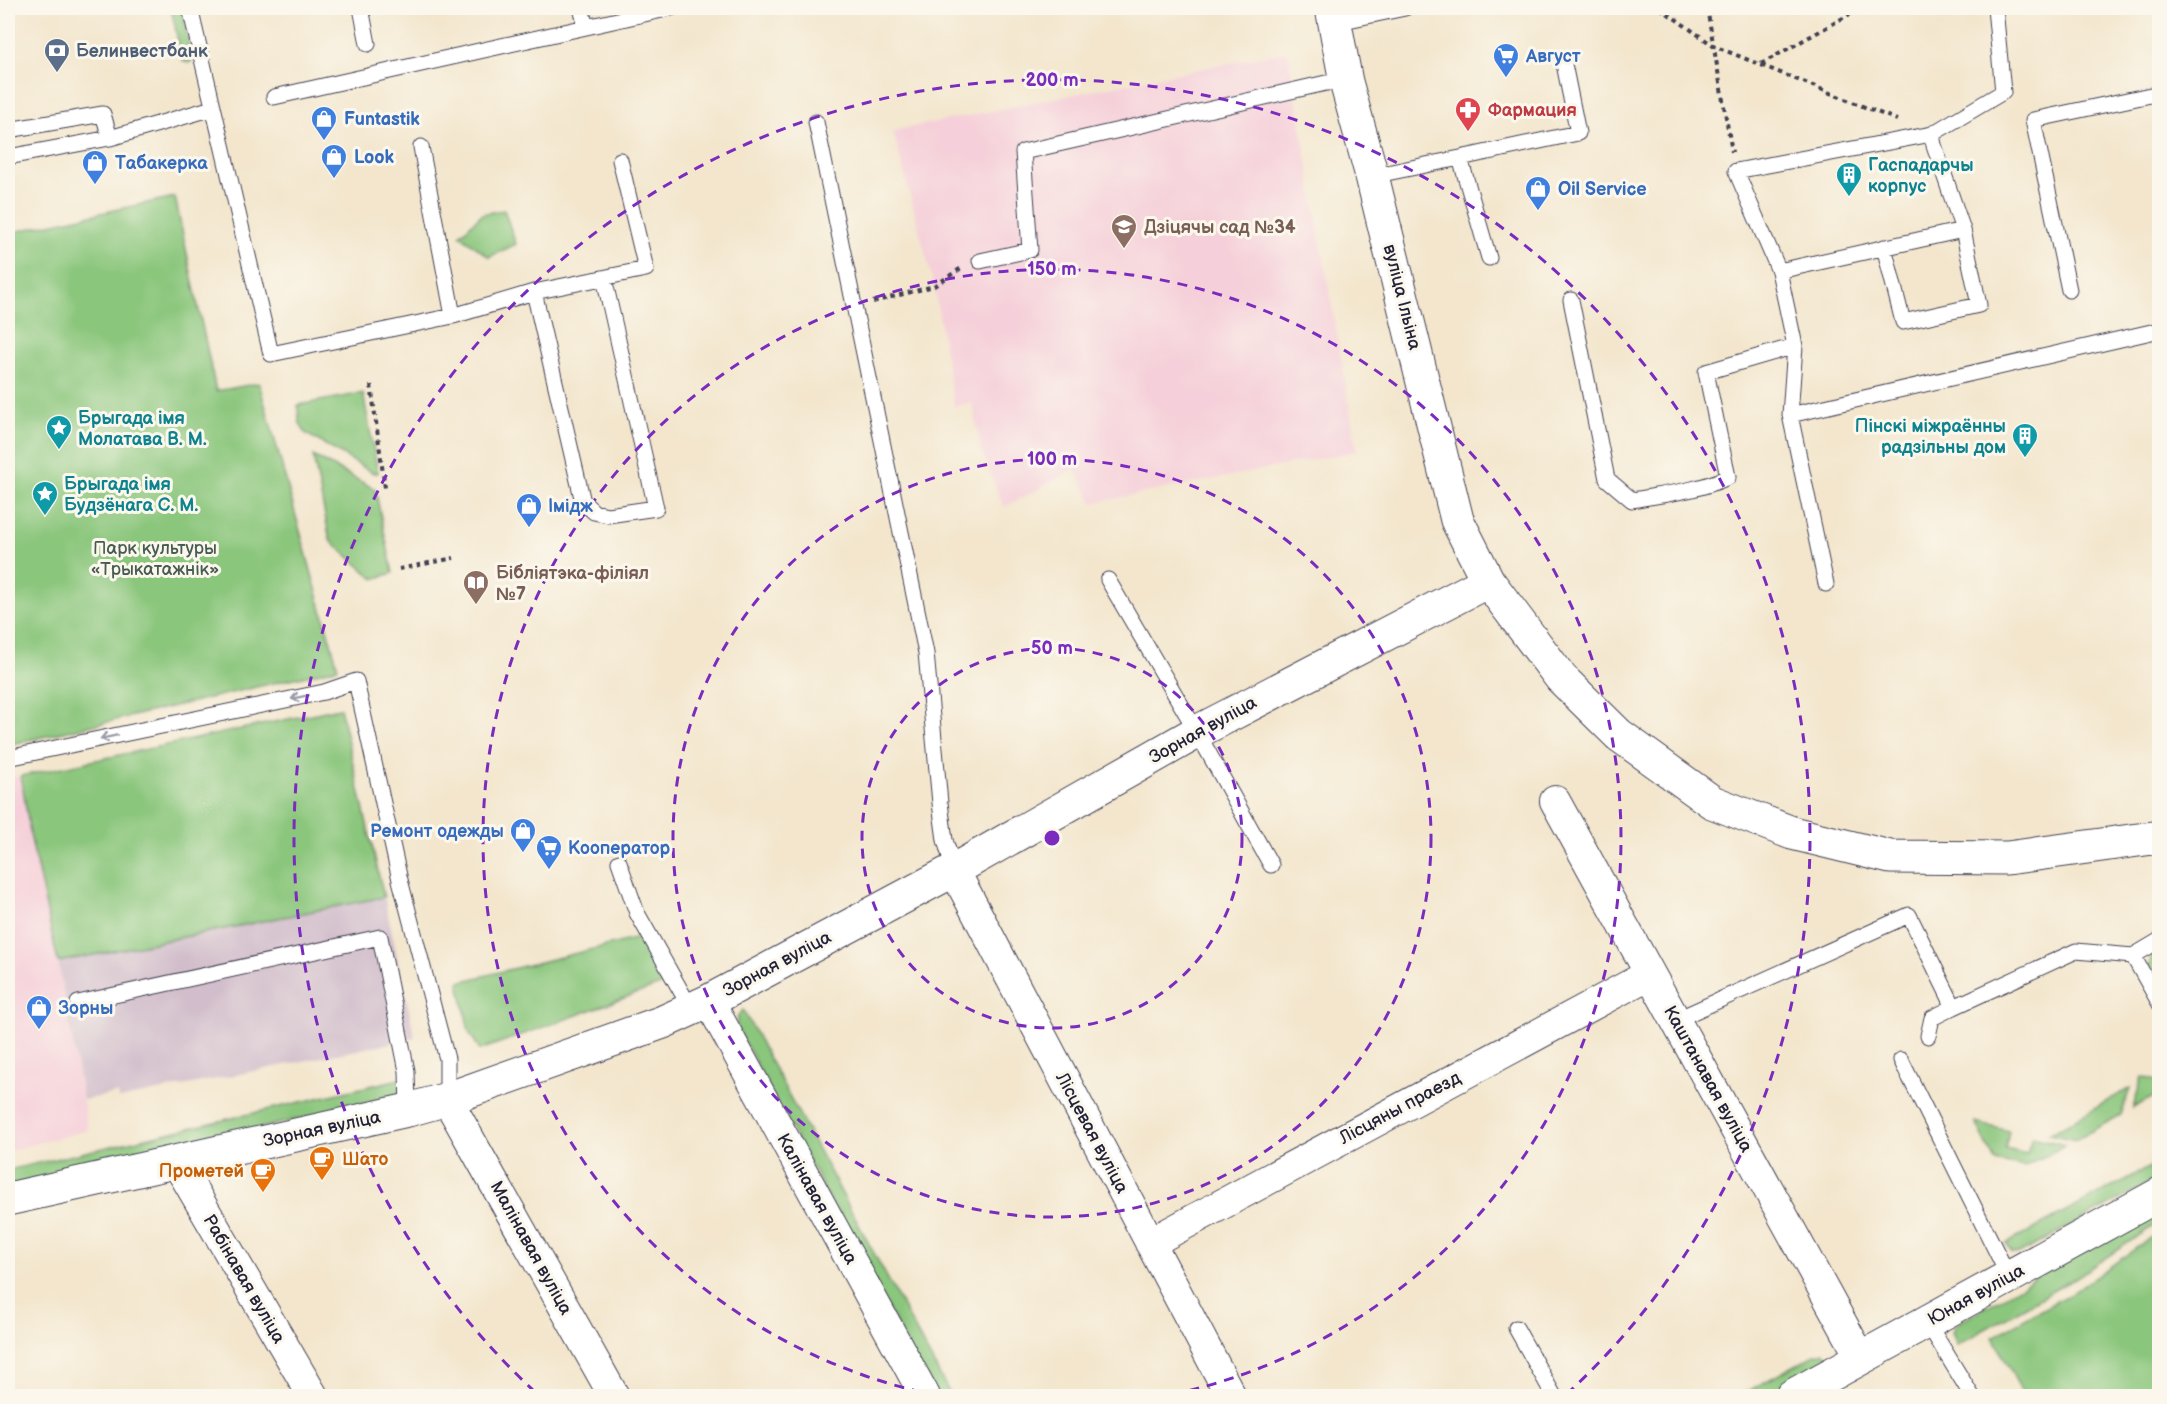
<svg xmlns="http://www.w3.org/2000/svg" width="2167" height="1404" viewBox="0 0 2167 1404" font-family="'Balsamiq Sans',sans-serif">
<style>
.built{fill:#f5cfd9}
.industrial{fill:#d1bdcb}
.green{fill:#8ac67b;stroke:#56745b;stroke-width:1.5}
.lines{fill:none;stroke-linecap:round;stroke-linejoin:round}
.lane-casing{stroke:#413f51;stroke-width:17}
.street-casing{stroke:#413f51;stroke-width:32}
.secondary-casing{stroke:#413f51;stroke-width:35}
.path{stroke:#413f51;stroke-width:4;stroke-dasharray:4.5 4.5;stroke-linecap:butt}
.lane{stroke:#fff;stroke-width:15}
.street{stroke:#fff;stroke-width:30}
.secondary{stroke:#fff;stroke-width:33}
.oneway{stroke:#9c9ca7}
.ring{fill:none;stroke:#7b2cbf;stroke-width:3;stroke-dasharray:10 8}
.labels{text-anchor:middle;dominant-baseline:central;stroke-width:6;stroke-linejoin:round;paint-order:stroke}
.service-label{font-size:18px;font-weight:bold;fill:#4e5e75;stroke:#fbf7ec;text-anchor:start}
.shop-label{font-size:18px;font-weight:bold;fill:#366cbe;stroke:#fbf7ec;text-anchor:start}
.health-label{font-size:18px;font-weight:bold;fill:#be3a42;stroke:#fbf7ec;text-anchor:start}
.culture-label{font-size:18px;font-weight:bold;fill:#0d838f;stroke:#fbf7ec;text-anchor:start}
.education-label{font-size:18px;font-weight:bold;fill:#785e54;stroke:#fbf7ec;text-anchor:start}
.street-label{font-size:18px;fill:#22223b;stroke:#fbf7ec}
.park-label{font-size:18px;fill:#465b51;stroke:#fbf7ec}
.food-label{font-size:18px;font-weight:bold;fill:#c56008;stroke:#fbf7ec;text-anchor:start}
.centre{fill:#7b2cbf;stroke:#fbf7ec;stroke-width:3}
.ring-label{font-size:18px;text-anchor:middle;font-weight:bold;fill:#7b2cbf;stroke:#fbf7ec;stroke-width:6;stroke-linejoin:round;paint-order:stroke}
</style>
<rect width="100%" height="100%" fill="#fbf7ec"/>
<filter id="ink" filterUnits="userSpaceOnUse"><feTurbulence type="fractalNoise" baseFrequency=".0167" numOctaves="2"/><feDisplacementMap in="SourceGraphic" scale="12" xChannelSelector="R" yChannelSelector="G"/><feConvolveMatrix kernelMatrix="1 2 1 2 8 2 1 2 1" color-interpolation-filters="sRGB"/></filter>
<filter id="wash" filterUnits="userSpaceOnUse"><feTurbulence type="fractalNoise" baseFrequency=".008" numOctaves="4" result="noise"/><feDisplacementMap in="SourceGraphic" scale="24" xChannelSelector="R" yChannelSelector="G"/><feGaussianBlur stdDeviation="1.35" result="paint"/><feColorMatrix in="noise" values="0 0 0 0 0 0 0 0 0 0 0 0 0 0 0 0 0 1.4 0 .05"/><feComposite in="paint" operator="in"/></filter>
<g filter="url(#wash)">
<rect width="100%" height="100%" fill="#f3e6cd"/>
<!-- built -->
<path class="built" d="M1288,51L1357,451L1093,503L1075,469L1007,506L1003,505L981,450L972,403L954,406L934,286L893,131Z
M21,776L31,839L58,962L88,1130L8,1151V778Z"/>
<!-- industrial -->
<path class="industrial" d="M384,897L415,1038L119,1099L118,1093L83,1100L58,962Z"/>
<!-- green -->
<path class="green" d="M171,8H182L192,61L188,63L183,61L181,55Z
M175,197L216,391L259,383L338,668L8,745V233Z
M504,210L516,244L489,257L460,235L482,214Z
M363,393L378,473H373L305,433L299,421L298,405Z
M313,456L375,489L393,573L374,579L330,540Z
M340,708L384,897L58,962L31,839L21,776Z
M642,937L665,976L666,983L480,1050L469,1032L459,982Z
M2159,947V987L2149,967L2153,950Z
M743,1010L951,1396H935L736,1026L738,1015Z
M2142,1077L2159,1082V1094L2133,1108Z
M400,1079L404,1095L8,1186V1170Z
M2130,1088L2121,1115L2075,1140L2049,1134Z
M1976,1123L2009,1131L2005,1149L2027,1154L2032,1137L2066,1145L2024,1167L1995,1161Z
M2159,1162V1178L2019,1254L2012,1253L2006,1244Z
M2159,1206V1222L2072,1280L1957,1345L1952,1332L1955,1325Z
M2159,1232V1396H2024L1993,1337L2078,1289Z
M1824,1352L1828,1356V1364L1768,1396H1739L1814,1355Z"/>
</g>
<g filter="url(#ink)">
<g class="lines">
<defs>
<path id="lane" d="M190,8L271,354L453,316L534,292L646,269L620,160
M361,8L368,44
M581,8L586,27
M1334,23L1405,8
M274,97L671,8
M816,122L926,653L940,803L945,840L954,870
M8,130L103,114L110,138
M421,147L453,316
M8,157L110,138L213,108
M1460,158L1578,133L1564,64
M1372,176L1460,158L1489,258
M1884,247L1903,322L1979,305L1963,230
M980,261L1030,250L1023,152L1326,83L1346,82
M1779,271L1963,230L1934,145L1932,134
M2069,290L2033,120L2160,93
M534,292L583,502L594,512L608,515L656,508L604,278
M1571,300L1607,479L1632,500C1664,494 1698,491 1728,477L1706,372L1795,346L1790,415L1826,584
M1795,346L1779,271L1736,171L1932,134L2003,92L1995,8
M1790,415L2160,330
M1108,580L1197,732L1271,865
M8,758L324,692L356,681L400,880L447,1059V1099
M619,862L637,913L691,1009
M2133,956L2160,1004
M78,1003L380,937L407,1071L408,1110
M1675,1020L1909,915L1954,1007
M1928,1036L1932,1018L1954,1007L2076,951L2133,956L2160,940
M1901,1060L2009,1277
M1927,1322L1972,1396
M1516,1328L1554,1396"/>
<path id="street" d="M1555,801L1861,1358
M954,870L1231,1396
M709,1001L925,1396
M447,1099L614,1396
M176,1161L313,1396
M1150,1243L1650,974"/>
<path id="secondary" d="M1332,8L1346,82L1372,176L1457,520L1488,581L1561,678L1619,735L1712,802L1792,833L1890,857L2007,858L2160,837
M8,1199L408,1110L447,1099L663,1022L709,1001L954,870L1197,732L1488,581
M1792,1396L2160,1194"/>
</defs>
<!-- lane casing -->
<use href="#lane" class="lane-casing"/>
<!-- street casing -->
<use href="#street" class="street-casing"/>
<!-- secondary casing -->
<use href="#secondary" class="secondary-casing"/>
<!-- path -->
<path class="path" d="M1660,8L1714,46L1897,120
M1707,8L1732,152
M1761,64L1861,8
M873,302L934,286L963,267
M371,385L385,488
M399,569L454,558"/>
<!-- lane -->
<use href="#lane" class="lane"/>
<!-- street -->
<use href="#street" class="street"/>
<!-- secondary -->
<use href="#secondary" class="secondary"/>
</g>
<!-- one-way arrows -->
<defs><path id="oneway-shaft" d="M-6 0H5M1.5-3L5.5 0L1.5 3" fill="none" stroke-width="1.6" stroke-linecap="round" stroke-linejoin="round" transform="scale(1.5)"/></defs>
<g class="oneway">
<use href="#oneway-shaft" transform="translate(300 697) rotate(168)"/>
<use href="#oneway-shaft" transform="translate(109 737) rotate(168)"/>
</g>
</g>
<!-- distance rings -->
<g class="ring">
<circle cx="1052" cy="838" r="190"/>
<circle cx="1052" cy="838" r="379"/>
<path d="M939 1396A569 569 0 1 1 1165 1396"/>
<path d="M535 1392A758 758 0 1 1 1569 1392"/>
</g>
<!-- icons -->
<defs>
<symbol id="bank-pin" viewBox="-11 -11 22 30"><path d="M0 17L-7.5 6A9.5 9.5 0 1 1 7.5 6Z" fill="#5c6f8a" stroke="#fbf7ec"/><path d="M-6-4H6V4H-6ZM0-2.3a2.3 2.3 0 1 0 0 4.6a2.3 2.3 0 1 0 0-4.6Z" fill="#fff"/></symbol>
<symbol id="supermarket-pin" viewBox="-11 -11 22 30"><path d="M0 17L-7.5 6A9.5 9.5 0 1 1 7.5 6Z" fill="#3f7fe0" stroke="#fbf7ec"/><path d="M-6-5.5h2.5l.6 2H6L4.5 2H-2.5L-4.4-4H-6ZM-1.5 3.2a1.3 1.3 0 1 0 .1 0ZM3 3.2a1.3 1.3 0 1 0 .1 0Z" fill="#fff"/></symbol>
<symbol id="pharmacy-pin" viewBox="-11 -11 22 30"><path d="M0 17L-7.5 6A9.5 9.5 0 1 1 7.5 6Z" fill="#e0444e" stroke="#fbf7ec"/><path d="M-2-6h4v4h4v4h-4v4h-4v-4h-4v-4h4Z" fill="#fff"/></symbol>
<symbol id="shop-pin" viewBox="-11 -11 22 30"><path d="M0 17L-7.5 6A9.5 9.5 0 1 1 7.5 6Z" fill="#3f7fe0" stroke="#fbf7ec"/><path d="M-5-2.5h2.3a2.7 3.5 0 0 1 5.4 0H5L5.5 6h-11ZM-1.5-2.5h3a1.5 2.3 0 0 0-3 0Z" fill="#fff"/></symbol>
<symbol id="building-pin" viewBox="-11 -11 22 30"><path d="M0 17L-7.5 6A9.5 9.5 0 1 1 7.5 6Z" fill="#0f9aa8" stroke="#fbf7ec"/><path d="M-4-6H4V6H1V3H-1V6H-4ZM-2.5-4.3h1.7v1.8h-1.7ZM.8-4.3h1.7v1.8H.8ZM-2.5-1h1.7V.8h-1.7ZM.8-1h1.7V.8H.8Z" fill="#fff"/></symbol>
<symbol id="school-pin" viewBox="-11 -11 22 30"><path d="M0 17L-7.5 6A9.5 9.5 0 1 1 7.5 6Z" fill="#8d6e63" stroke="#fbf7ec"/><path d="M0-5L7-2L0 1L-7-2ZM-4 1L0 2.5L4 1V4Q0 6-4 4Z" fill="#fff"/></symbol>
<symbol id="sight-pin" viewBox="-11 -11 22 30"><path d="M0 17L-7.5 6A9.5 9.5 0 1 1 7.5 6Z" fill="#0f9aa8" stroke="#fbf7ec"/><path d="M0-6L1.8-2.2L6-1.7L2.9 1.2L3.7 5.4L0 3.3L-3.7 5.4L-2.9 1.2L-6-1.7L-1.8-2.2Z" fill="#fff"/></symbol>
<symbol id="library-pin" viewBox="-11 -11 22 30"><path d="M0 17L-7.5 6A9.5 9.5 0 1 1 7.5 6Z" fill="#8d6e63" stroke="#fbf7ec"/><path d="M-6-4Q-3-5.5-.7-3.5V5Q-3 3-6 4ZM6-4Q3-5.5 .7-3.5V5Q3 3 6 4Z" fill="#fff"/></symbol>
<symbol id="cafe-pin" viewBox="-11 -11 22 30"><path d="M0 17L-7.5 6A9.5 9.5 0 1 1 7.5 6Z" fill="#e8710a" stroke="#fbf7ec"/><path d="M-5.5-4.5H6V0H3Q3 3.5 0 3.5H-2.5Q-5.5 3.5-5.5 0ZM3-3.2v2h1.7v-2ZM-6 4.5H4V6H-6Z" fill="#fff"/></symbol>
</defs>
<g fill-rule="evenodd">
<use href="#bank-pin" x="42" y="36" width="30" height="40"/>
<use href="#supermarket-pin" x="1491" y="41" width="30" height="40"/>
<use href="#pharmacy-pin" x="1453" y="95" width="30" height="40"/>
<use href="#shop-pin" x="309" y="104" width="30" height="40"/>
<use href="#shop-pin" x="319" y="142" width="30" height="40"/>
<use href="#shop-pin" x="80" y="148" width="30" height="40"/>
<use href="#building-pin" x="1834" y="160" width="30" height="40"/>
<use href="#shop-pin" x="1523" y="174" width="30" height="40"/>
<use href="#school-pin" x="1109" y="212" width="30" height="40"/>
<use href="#sight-pin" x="44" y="413" width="30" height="40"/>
<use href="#building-pin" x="2010" y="421" width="30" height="40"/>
<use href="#sight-pin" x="30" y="479" width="30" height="40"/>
<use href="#shop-pin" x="514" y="491" width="30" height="40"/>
<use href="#library-pin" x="461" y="568" width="30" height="40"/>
<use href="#shop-pin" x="508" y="816" width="30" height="40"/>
<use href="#supermarket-pin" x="534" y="833" width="30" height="40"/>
<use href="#shop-pin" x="24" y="993" width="30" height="40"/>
<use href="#cafe-pin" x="307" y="1144" width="30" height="40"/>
<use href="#cafe-pin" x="248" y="1156" width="30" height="40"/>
</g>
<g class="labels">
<!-- service labels -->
<g class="service-label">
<text x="76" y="51">Белинвестбанк</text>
</g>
<!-- shop labels -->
<g class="shop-label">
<text x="1526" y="56">Август</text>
<text x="344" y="119">Funtastik</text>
<text x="354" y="157">Look</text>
<text x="115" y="163">Табакерка</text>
<text x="1558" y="189">Oil Service</text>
<text x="548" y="506">Імідж</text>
<text x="504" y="831" text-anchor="end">Ремонт одежды</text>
<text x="568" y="848">Кооператор</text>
<text x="58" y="1008">Зорны</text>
</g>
<!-- health labels -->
<g class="health-label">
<text x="1488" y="110">Фармация</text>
</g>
<!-- culture labels -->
<g class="culture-label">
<text x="1868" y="165">Гаспадарчы<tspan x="1868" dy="21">корпус</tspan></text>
<text x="78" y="418">Брыгада імя<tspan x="78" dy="21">Молатава В. М.</tspan></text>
<text x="2006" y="426" text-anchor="end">Пінскі міжраённы<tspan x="2006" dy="21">радзільны дом</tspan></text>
<text x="64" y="484">Брыгада імя<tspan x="64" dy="21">Будзёнага С. М.</tspan></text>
</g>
<!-- education labels -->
<g class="education-label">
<text x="1144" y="227">Дзіцячы сад №34</text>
<text x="496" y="573">Бібліятэка-філіял<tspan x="496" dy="21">№7</tspan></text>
</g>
<!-- street labels -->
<g class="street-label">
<text transform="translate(1402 297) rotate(76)">вуліца Ільіна</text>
<text transform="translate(1203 730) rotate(-29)">Зорная вуліца</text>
<text transform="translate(777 964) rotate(-28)">Зорная вуліца</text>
<text transform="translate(1708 1079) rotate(61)">Каштанавая вуліца</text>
<text transform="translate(1400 1108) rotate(-28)">Лісцяны праезд</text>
<text transform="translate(322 1129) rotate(-12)">Зорная вуліца</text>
<text transform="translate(1092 1133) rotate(62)">Лісцевая вуліца</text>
<text transform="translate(817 1199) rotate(61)">Калінавая вуліца</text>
<text transform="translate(531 1248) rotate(61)">Малінавая вуліца</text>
<text transform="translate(244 1279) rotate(60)">Рабінавая вуліца</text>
<text transform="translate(1976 1295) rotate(-29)">Юная вуліца</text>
</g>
<!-- park labels -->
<g class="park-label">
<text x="155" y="548">Парк культуры<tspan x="155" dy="21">«Трыкатажнік»</tspan></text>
</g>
<!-- food labels -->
<g class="food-label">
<text x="342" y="1159">Шато</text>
<text x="244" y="1171" text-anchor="end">Прометей</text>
</g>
</g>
<circle cx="1052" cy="838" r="9" class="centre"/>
<g class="ring-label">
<text x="1052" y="86">200 m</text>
<text x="1052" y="275">150 m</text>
<text x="1052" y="465">100 m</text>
<text x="1052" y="654">50 m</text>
</g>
<!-- margin -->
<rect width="2167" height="1404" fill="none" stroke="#fbf7ec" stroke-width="30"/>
</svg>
